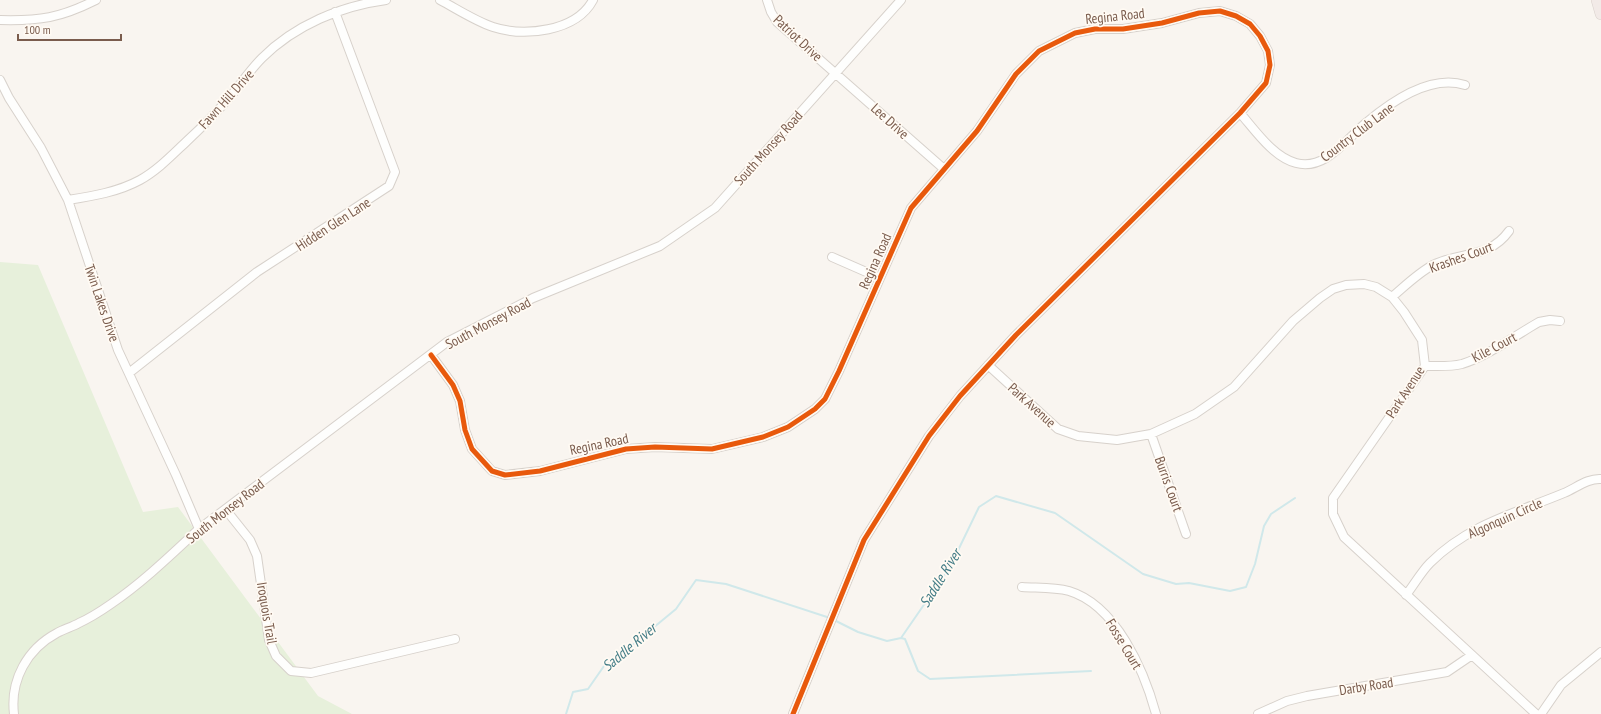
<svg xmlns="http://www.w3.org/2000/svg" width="1601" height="714" viewBox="0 0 1601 714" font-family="'PT Sans Narrow',sans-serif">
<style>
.green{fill:#e7f0db}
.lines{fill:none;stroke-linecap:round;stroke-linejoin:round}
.stream{stroke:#d0e8ea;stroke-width:2}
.minor-casing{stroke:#d7d1cb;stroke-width:10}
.highway-casing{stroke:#dad1cc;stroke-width:12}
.minor{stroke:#fefefd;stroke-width:8}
.highway{stroke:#f2eae7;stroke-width:11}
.cycleway-casing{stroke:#fffaf3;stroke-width:8}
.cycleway{stroke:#e8590c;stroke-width:5}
.labels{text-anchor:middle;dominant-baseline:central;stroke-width:3.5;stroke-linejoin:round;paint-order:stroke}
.street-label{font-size:14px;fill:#7a5c4d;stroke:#fffaf3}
.water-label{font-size:15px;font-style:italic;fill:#437c86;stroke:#fffaf3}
</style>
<rect width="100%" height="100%" fill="#f9f5f0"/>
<!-- green -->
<path class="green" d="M0,262L38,265L143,512L178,507L318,696L352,714H0Z"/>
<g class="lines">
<!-- stream -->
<path class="stream" d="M834,620L858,632L887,641L901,638L950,567L979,507L996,496L1055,513L1143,574L1176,584L1189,583L1230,591L1246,587L1255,564L1264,526L1271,514L1295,498
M901,638L905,639L918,671L930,679L1091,671
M566,714L573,692L588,689L604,666L619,656L676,609L696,580L726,584L830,618"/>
<defs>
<path id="minor" d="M440,0C457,9 475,21 493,27C524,37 576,32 593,0
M767,0L771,12L777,22L944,169
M0,20C40,21 60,18 96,0
M0,80L9,98L41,148L68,200L118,350L176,475L199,529
M1240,113C1255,130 1273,157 1296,163C1326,171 1347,138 1367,122C1392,101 1431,74 1465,85
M68,200C93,196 118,192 140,180C158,170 172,155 187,141C201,128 216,113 229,98C240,85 250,70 262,58C295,25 341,6 386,0
M832,257L880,278
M1392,297C1405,286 1418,273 1433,265C1461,251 1489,259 1509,231
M431,355L453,385L460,401L465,430L472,449L492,471L505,475L540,471L626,449L655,447L712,449L763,437L788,427L815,409L825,399L839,371L911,208L977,131L1016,74L1039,51L1075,33L1095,29H1123L1162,23L1199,13L1220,11L1236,16L1250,24L1260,36L1268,51L1270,65L1266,83L1240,113L1016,335L960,396L929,436L864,540L793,714
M988,365L1058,429L1078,436L1117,440L1151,434L1195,414L1234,387L1293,321L1320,298L1333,289L1346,285L1364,284L1376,287L1392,297L1404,312L1422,340L1425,366L1333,498V514L1344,537L1536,714
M1425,366C1438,366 1450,367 1462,364C1488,356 1516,335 1539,322L1550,320L1560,321
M129,373L257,272L389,186L395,172L335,12
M1151,434L1186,534
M226,510L250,540L257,556L269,640L276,656L291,671L311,673L455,639
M1022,587C1037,588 1054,587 1069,591C1116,605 1144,670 1156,714
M1406,595C1414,585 1421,572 1430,563C1469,524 1516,513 1564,493C1576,488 1588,478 1601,479
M14,714C10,680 27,649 57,633C64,629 72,627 79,623C90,618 101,611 111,604C142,583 171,555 199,529L447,342L533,298L660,246L715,208L901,0
M1258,714L1287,701L1307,696L1447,672L1472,655
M1541,714L1561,685L1601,652"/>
<path id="highway" d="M1597,0L1601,14"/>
</defs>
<!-- minor casing -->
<use href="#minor" class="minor-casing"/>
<!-- highway casing -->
<use href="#highway" class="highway-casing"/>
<!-- minor -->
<use href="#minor" class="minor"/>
<!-- highway -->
<use href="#highway" class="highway"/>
<defs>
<path id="cycleway" d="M431,355L453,385L460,401L465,430L472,449L492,471L505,475L540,471L626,449L655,447L712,449L763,437L788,427L815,409L825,399L839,371L911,208L977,131L1016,74L1039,51L1075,33L1095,29H1123L1162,23L1199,13L1220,11L1236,16L1250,24L1260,36L1268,51L1270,65L1266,83L1240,113L1016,335L960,396L929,436L864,540L793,714"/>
</defs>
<!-- cycleway casing -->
<use href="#cycleway" class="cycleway-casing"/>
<!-- cycleway -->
<use href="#cycleway" class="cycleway"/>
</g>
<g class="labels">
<!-- street labels -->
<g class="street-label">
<text transform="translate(1115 16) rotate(-6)">Regina Road</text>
<text transform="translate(798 38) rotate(43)">Patriot Drive</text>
<text transform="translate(226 99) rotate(-48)">Fawn Hill Drive</text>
<text transform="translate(890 121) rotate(42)">Lee Drive</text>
<text transform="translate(1357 132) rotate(-37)">Country Club Lane</text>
<text transform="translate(768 148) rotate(-48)">South Monsey Road</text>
<text transform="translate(333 224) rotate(-33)">Hidden Glen Lane</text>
<text transform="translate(1461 257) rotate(-20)">Krashes Court</text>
<text transform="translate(875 261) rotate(-66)">Regina Road</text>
<text transform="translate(102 303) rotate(71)">Twin Lakes Drive</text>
<text transform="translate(488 323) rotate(-28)">South Monsey Road</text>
<text transform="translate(1494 347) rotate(-28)">Kile Court</text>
<text transform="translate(1405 392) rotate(-57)">Park Avenue</text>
<text transform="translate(1032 405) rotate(42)">Park Avenue</text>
<text transform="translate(599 444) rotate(-12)">Regina Road</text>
<text transform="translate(1169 484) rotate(70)">Burris Court</text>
<text transform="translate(225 511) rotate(-38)">South Monsey Road</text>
<text transform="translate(1505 518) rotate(-24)">Algonquin Circle</text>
<text transform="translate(267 613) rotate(80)">Iroquois Trail</text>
<text transform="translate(1124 644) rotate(59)">Fosse Court</text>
<text transform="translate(1366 686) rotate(-9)">Darby Road</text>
</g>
<!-- water labels -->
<g class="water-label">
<text transform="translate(940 578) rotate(-58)">Saddle River</text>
<text transform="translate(629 647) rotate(-40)">Saddle River</text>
</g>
</g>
<!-- scale -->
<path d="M18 34v6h103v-6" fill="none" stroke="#7a5c4d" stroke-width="2"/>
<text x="24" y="34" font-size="12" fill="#7a5c4d" stroke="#fffaf3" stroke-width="3" paint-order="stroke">100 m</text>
</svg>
